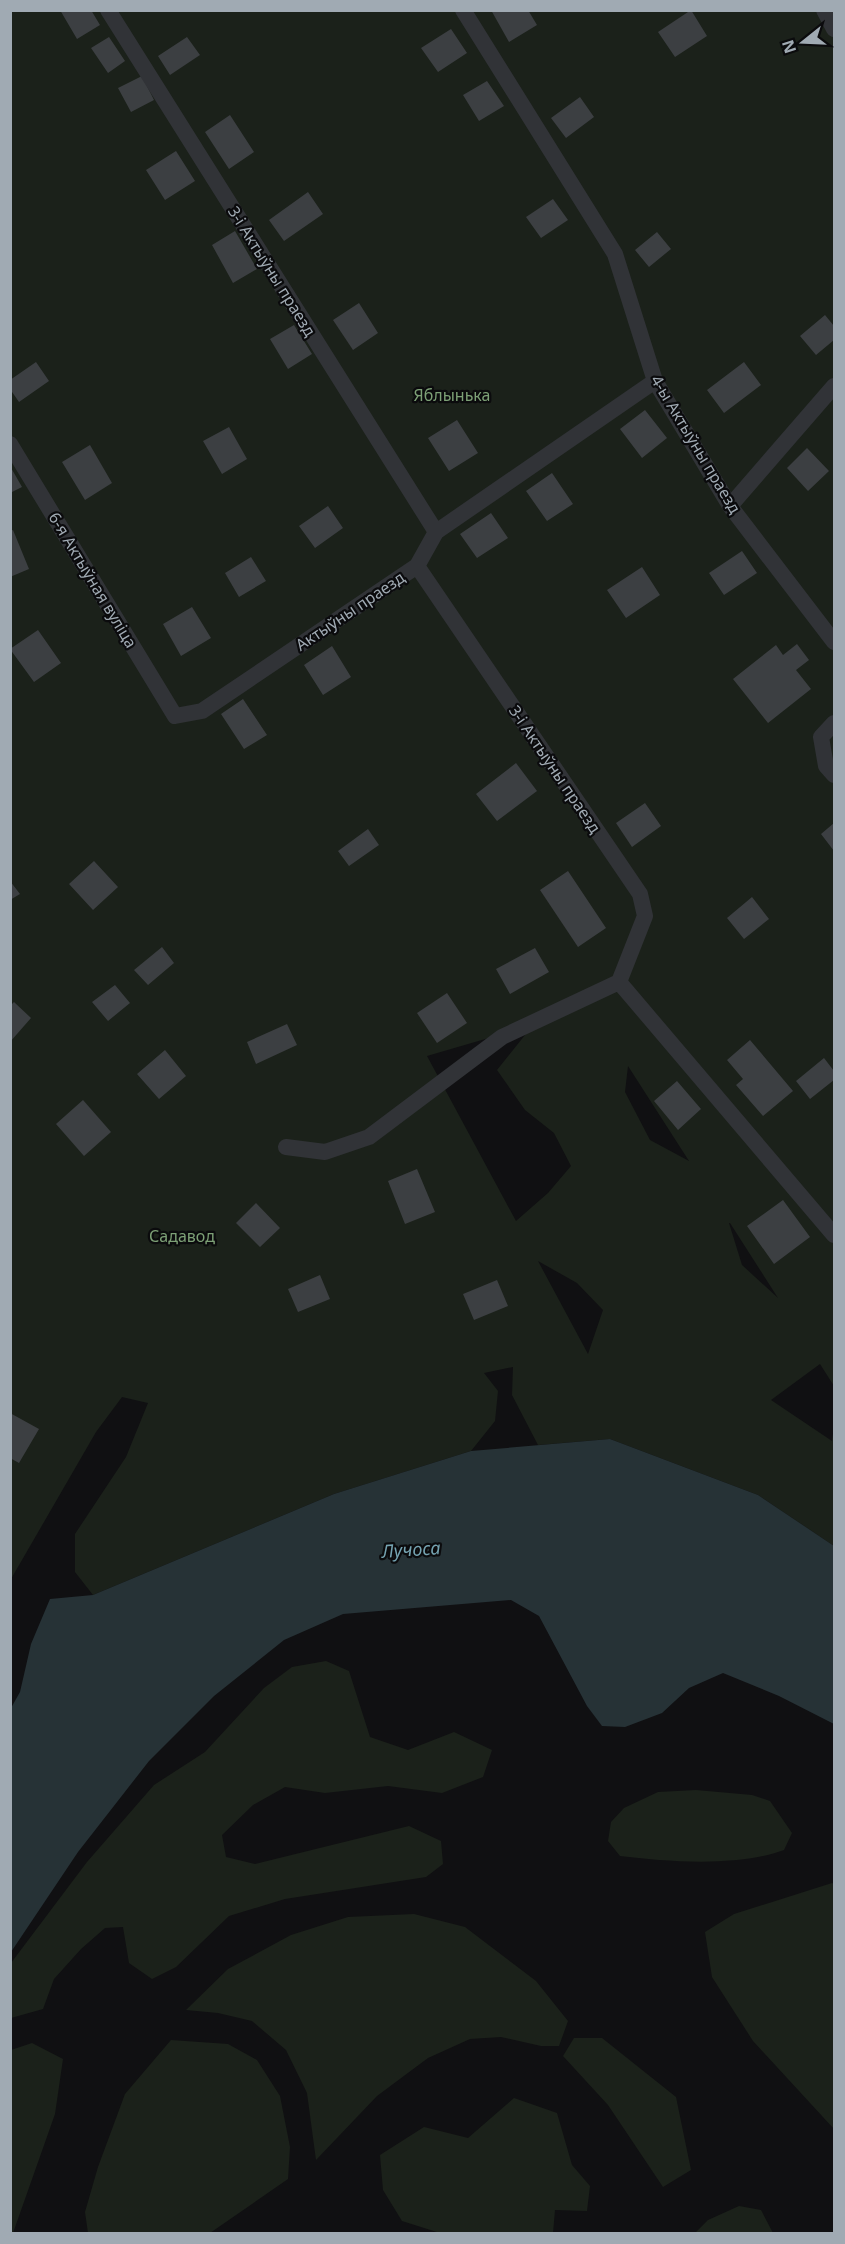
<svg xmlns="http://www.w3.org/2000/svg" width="845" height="2244" viewBox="0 0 845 2244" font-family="'Noto Sans',sans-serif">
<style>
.green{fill:#1b211a;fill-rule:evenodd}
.water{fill:#263236}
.building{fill:#3c3f42}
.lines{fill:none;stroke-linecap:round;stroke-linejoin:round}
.service{stroke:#313337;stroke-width:16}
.labels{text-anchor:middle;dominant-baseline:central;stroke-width:4.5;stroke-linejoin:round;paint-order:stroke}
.street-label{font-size:16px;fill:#a0aab3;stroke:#0b0b0d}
.park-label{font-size:16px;fill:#7da076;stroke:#0b0b0d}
.water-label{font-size:18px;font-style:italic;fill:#75a3b1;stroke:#0b0b0d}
</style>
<rect width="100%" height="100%" fill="#101012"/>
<!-- green -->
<path class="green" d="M11,11H834V1386L820,1364L771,1400L832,1441L834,1426V1546L758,1495L610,1439L538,1445L512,1395L513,1367L484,1373L498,1391L495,1421L471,1451L334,1494L93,1595L75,1572V1534L126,1457L148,1403L122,1397L96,1432L11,1579ZM533,1025L497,1070L525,1110L554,1133L571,1166L548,1193L516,1221L427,1056ZM628,1066L689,1161L650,1140L625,1092ZM729,1223H730L778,1298L742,1265ZM538,1261L577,1283L603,1310L588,1354Z
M326,1661L349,1671L370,1737L408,1750L454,1732L492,1750L483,1777L442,1793L388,1786L325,1793L285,1787L253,1805L222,1835L226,1857L255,1864L409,1826L441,1841L443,1864L426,1877L285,1899L229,1916L176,1967L152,1979L129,1963L123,1927L105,1928L81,1949L54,1979L43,2009L11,2018V1963L87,1862L154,1785L205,1752L264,1688L292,1667Z
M696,1790L752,1795L770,1801L792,1833L784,1850C738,1867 669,1862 620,1856L608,1841L611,1822L624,1808L658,1792Z
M832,1883L834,1884V2129L753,2041L712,1977L705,1932L734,1914Z
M414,1914L465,1927L536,1981L568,2021L559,2046H541L501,2037L470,2039L428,2058L377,2096L316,2160L307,2093L286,2050L252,2021L218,2013L186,2010L228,1969L291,1935L348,1917Z
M574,2038H602L676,2097L691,2170L663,2187L608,2105L563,2056Z
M171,2040L228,2044L257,2060L280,2096L290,2147L288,2179L210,2233H88L85,2212L98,2167L125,2094Z
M32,2043L63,2059L55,2114L13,2233H11V2050Z
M514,2098L557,2113L572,2165L590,2186L587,2211L555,2210L553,2233H440L402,2221L383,2190L380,2155L424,2127L468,2138Z
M739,2206L761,2210L773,2233H695L708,2220Z"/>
<!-- water -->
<path class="water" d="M610,1439L758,1495L834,1546V1724L779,1696L723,1673L689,1688L662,1713L625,1727L602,1726L587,1706L539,1616L511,1600L343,1614L284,1640L214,1696L149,1761L78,1852L11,1952V1708L20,1692L31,1644L50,1599L93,1595L334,1494L471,1451Z"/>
<!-- building -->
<path class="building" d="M60,10H91L100,25L77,39Z
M491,10H528L537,25L509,42Z
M691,10L707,36L675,57L658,32Z
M451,29L467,53L438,72L421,48Z
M109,37L125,61L108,73L91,48Z
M187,37L200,55L170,75L158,56Z
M142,76L154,100L131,112L118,88Z
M487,81L504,106L479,121L463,95Z
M580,97L594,117L566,138L551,118Z
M230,115L254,152L229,169L205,132Z
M176,151L195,181L165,200L146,170Z
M308,192L323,214L284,241L269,220Z
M553,199L568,220L541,238L526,217Z
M235,231L257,269L233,283L212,245Z
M657,232L671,249L649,267L635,250Z
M359,303L378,333L353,350L333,320Z
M825,315L834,326V340L816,355L800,336Z
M294,325L312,354L288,369L270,339Z
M36,362L49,381L19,402L10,389V380Z
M744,362L761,385L724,413L707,390Z
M645,410L667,438L642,458L620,429Z
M457,420L478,453L449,471L428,438Z
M229,427L247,459L222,474L203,441Z
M90,445L112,483L85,500L62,462Z
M807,448L829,471L808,491L787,468Z
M10,466L22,487L10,493Z
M552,473L573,504L547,521L526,491Z
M328,506L343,528L315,548L299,526Z
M491,513L508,538L477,558L460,534Z
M13,530L29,569L10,577V531Z
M742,551L757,573L724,595L709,573Z
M251,557L266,581L239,597L225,573Z
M642,567L660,595L626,618L607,590Z
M192,607L211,638L181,656L163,624Z
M38,630L61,663L34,682L10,649Z
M797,644L809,660L796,670L811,689L768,723L733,679L776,645L783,655Z
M332,646L351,677L323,695L304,665Z
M243,699L267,735L244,749L221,714Z
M516,763L537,791L497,821L476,794Z
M645,803L661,826L632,847L616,823Z
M834,823V851L821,834Z
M368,829L379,845L349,866L338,851Z
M94,861L118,887L93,910L69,884Z
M568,871L606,928L578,947L540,890Z
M10,881L20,894L10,900Z
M752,897L769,919L744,939L727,918Z
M162,947L174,963L148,985L134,970Z
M535,948L549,972L510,994L496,969Z
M115,985L130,1003L108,1021L92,1002Z
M447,993L467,1023L437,1043L417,1013Z
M14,1002L31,1018L10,1042V1006Z
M287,1024L297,1045L256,1064L247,1042Z
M750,1040L793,1091L763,1116L736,1085L743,1079L727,1060Z
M165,1050L186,1076L159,1099L137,1074Z
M824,1058L834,1071V1080L810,1099L796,1081Z
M677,1081L701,1109L678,1130L654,1101Z
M83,1100L111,1132L84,1156L56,1124Z
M417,1169L435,1212L405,1224L388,1181Z
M783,1200L810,1237L774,1264L747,1226Z
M256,1203L280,1228L260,1247L236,1223Z
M320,1275L330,1299L298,1312L288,1289Z
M497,1280L508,1306L474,1320L463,1294Z
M10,1413L39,1429L19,1463L10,1458Z"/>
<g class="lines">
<!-- service -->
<path class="service" d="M108,10L436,532
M463,10L615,254L655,381L730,506L834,642
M824,10L834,29
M10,444L175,716L202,711L417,566L436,532L655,381
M730,506L834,386
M417,566L640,894L645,916L619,982L834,1235
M834,723L821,737L826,766L834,775
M286,1147L325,1152L369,1137L502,1037L619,982"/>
</g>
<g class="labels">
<!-- street labels -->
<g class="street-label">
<text transform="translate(272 271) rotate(58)">3-і Актыўны праезд</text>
<text transform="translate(696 444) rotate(59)">4-ы Актыўны праезд</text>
<text transform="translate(93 580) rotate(59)">6-я Актыўная вуліца</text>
<text transform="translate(350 611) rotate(-34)">Актыўны праезд</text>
<text transform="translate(555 769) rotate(56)">3-і Актыўны праезд</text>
</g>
<!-- park labels -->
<g class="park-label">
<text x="452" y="395">Яблынька</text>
<text x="182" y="1236">Садавод</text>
</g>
<!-- water labels -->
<g class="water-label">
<text transform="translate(411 1549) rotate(-4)">Лучоса</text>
</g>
</g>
<!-- border -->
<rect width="845" height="2244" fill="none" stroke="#a0aab3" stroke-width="24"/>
<!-- north arrow -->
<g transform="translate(803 42) rotate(252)" stroke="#0b0b0d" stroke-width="4.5" paint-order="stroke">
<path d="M0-4.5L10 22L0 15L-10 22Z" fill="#a0aab3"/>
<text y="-9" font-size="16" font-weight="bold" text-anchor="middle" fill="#a0aab3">N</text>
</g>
</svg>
